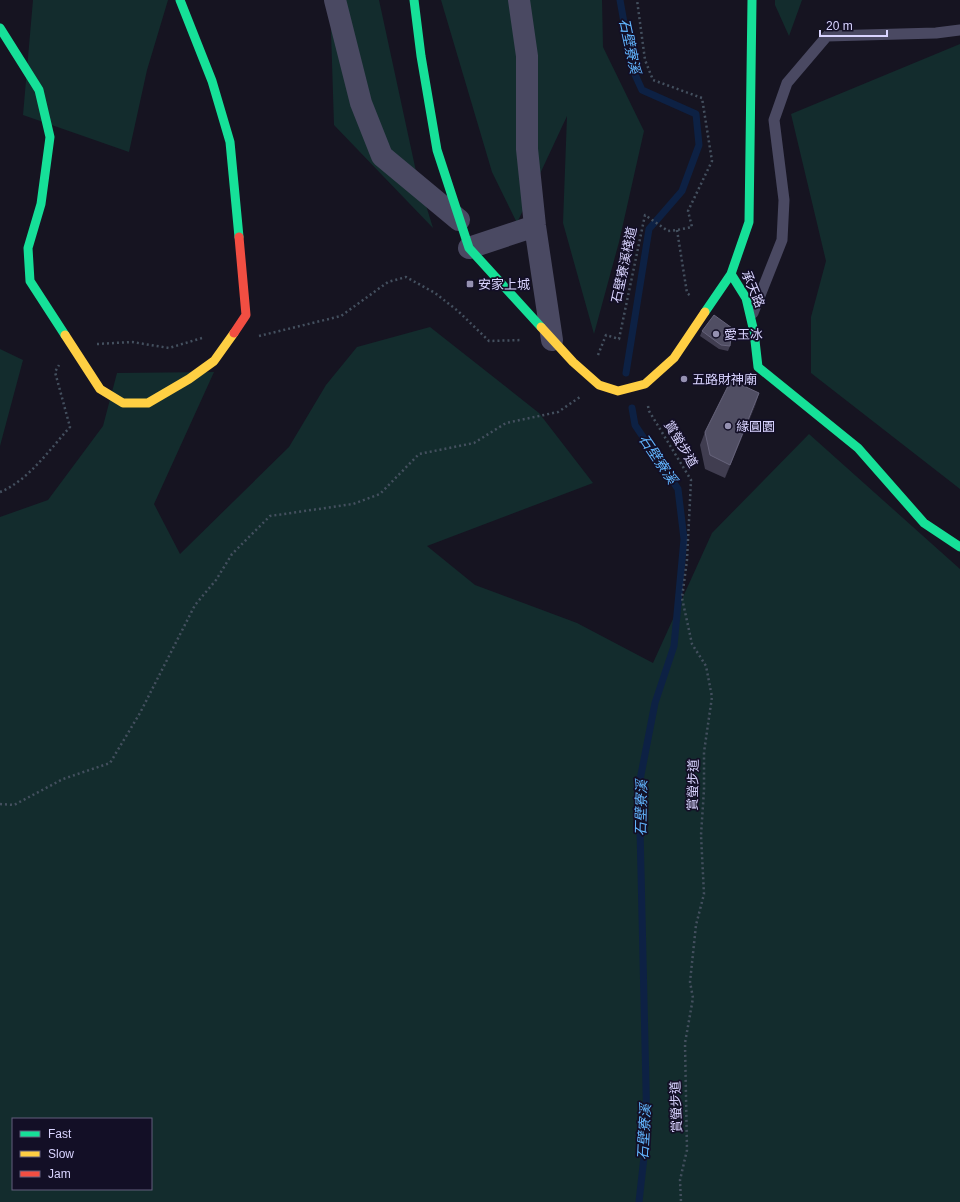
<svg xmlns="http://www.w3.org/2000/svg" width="960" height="1202" viewBox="0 0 960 1202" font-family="Arial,'Noto Sans TC',sans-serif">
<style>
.green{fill:#132c2d;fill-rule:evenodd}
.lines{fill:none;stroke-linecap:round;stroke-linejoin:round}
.stream{stroke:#0d2144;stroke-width:7}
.path{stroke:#44505f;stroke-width:2.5;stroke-dasharray:2 3;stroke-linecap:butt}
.lane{stroke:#4a4962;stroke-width:11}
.street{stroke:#4a4962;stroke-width:22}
.fast{stroke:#16e098;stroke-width:9}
.slow{stroke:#ffcf43;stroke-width:9}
.jam{stroke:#f24e42;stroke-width:9}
.wall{fill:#403d50}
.shaded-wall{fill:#282635}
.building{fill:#504e63;stroke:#66637b}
.poi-dot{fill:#9591b1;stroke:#130f26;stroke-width:1.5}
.labels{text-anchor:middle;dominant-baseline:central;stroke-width:3.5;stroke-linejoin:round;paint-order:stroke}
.street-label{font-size:13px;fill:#d9d4ff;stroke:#130f26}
.poi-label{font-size:13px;fill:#d9d4ff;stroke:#130f26;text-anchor:start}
.water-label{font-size:14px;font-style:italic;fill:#62b6ff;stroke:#130f26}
</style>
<rect width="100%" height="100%" fill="#161421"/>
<!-- green -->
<path class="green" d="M33,0H168L147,70L129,152L23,115Z
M330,0H379L417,176L433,228L334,125Z
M441,0H602L603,47L644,131L619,242L594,334L563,223L567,116L517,223L492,172Z
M775,0H802L789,36L775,5Z
M960,44V489L811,373V317L826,261L791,114Z
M430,327L539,413L593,483L427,546L475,585L577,623L653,663L712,533L809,434L960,569V1202H0V517L48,500L103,426L117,373L214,372L154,504L180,554L289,447L326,385L357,347ZM13,1119H151V1189H13Z
M0,349L23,360L0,446Z"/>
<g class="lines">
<!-- stream -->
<path class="stream" d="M620,0L632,68L642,90L696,114L699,145L682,191L649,229L626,373
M632,408L635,425L678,489L684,539L674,646L655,703L639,785L647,1130L639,1202"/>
<!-- path -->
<path class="path" d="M677,230L687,293L691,296
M259,336L341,316L388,282L406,277L435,293L458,311L489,341L522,340
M97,344L132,342L169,348L202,338
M598,355L606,335L619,339L645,215L668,231L677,230L692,227L688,211L712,161L702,98L653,80L645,60L637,0
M648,406L649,411L691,480L687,560L682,598L692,644L706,666L712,697L704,752V790L701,835L704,894L696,925L690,982L693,998L685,1043L687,1150L680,1180L681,1202
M0,492C28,481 50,449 70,427L55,372L59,365
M0,804L14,805L63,779L110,763L140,713L195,605L216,580L232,554L270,516L353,504L380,494L419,454L474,443L506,423L558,412L580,397"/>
<!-- lane -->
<path class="lane" d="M753,313L782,240L784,200L774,120L787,83L827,36L936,33L960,30"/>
<!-- street -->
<path class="street" d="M335,0L361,103L382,156L459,220
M519,0L527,56V149L535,226L552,340
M469,248L535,226"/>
<!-- fast -->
<path class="fast" d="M180,0L212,81L230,142L239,237
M414,0L421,56L437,150L469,248L541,327
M0,28L39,90L50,137L41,204L28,248L30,281L65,335
M731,274L746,298L754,332L758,367L858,448L924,523L960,547
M705,312L731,274L749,222L752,0"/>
<!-- slow -->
<path class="slow" d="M541,327L573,362L599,385L618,391L645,384L674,358L705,312
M65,335L100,389L123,403H148L189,379L214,361L234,333"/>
<!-- jam -->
<path class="jam" d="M234,333L246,315L239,237"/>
</g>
<!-- wall -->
<path class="wall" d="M702,331L730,346L728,351L719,349L700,336Z
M759,393L755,406L725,478L705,469L700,445L705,432Z"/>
<!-- shaded-wall -->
<path class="shaded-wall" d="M759,393L755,406L725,478L730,465Z"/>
<!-- building -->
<path class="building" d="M714,315L732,328L730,346L721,345L702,331Z
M731,380L759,393L730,465L710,455L705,432Z"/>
<!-- markers -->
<g class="poi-dot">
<rect x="466" y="280" width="8" height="8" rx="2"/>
<circle cx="716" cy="334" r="4"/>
<circle cx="684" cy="379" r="4"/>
<circle cx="728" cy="426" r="4"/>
</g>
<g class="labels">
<!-- street labels -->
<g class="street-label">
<text transform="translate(624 265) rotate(-78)">石壁寮溪棧道</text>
<text transform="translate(753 289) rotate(67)">承天路</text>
<text transform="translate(681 444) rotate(59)">賞螢步道</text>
<text transform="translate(693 785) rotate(-89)">賞螢步道</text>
<text transform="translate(676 1107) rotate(-92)">賞螢步道</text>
</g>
<!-- poi labels -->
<g class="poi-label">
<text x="478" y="284">安家上城</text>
<text x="724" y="334">愛玉冰</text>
<text x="692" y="379">五路財神廟</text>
<text x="736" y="426">緣圓園</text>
</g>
<!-- water labels -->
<g class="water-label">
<text transform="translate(630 46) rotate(78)">石壁寮溪</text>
<text transform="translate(658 459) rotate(56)">石壁寮溪</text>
<text transform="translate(641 808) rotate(-89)">石壁寮溪</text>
<text transform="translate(644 1132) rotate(-87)">石壁寮溪</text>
</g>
</g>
<!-- legend -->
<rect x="12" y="1118" width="140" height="72" fill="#130f26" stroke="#625e7d"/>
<rect x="20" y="1131" width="20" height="6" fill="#16e098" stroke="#625e7d"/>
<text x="48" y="1138" font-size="12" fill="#d9d4ff">Fast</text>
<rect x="20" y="1151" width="20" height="6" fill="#ffcf43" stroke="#625e7d"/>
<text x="48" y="1158" font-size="12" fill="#d9d4ff">Slow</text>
<rect x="20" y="1171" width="20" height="6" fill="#f24e42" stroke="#625e7d"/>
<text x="48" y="1178" font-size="12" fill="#d9d4ff">Jam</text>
<!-- scale -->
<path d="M820 30v6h67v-6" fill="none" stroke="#d9d4ff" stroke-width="2"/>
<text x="826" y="30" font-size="12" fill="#d9d4ff" stroke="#130f26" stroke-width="3" paint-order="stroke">20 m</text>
</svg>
